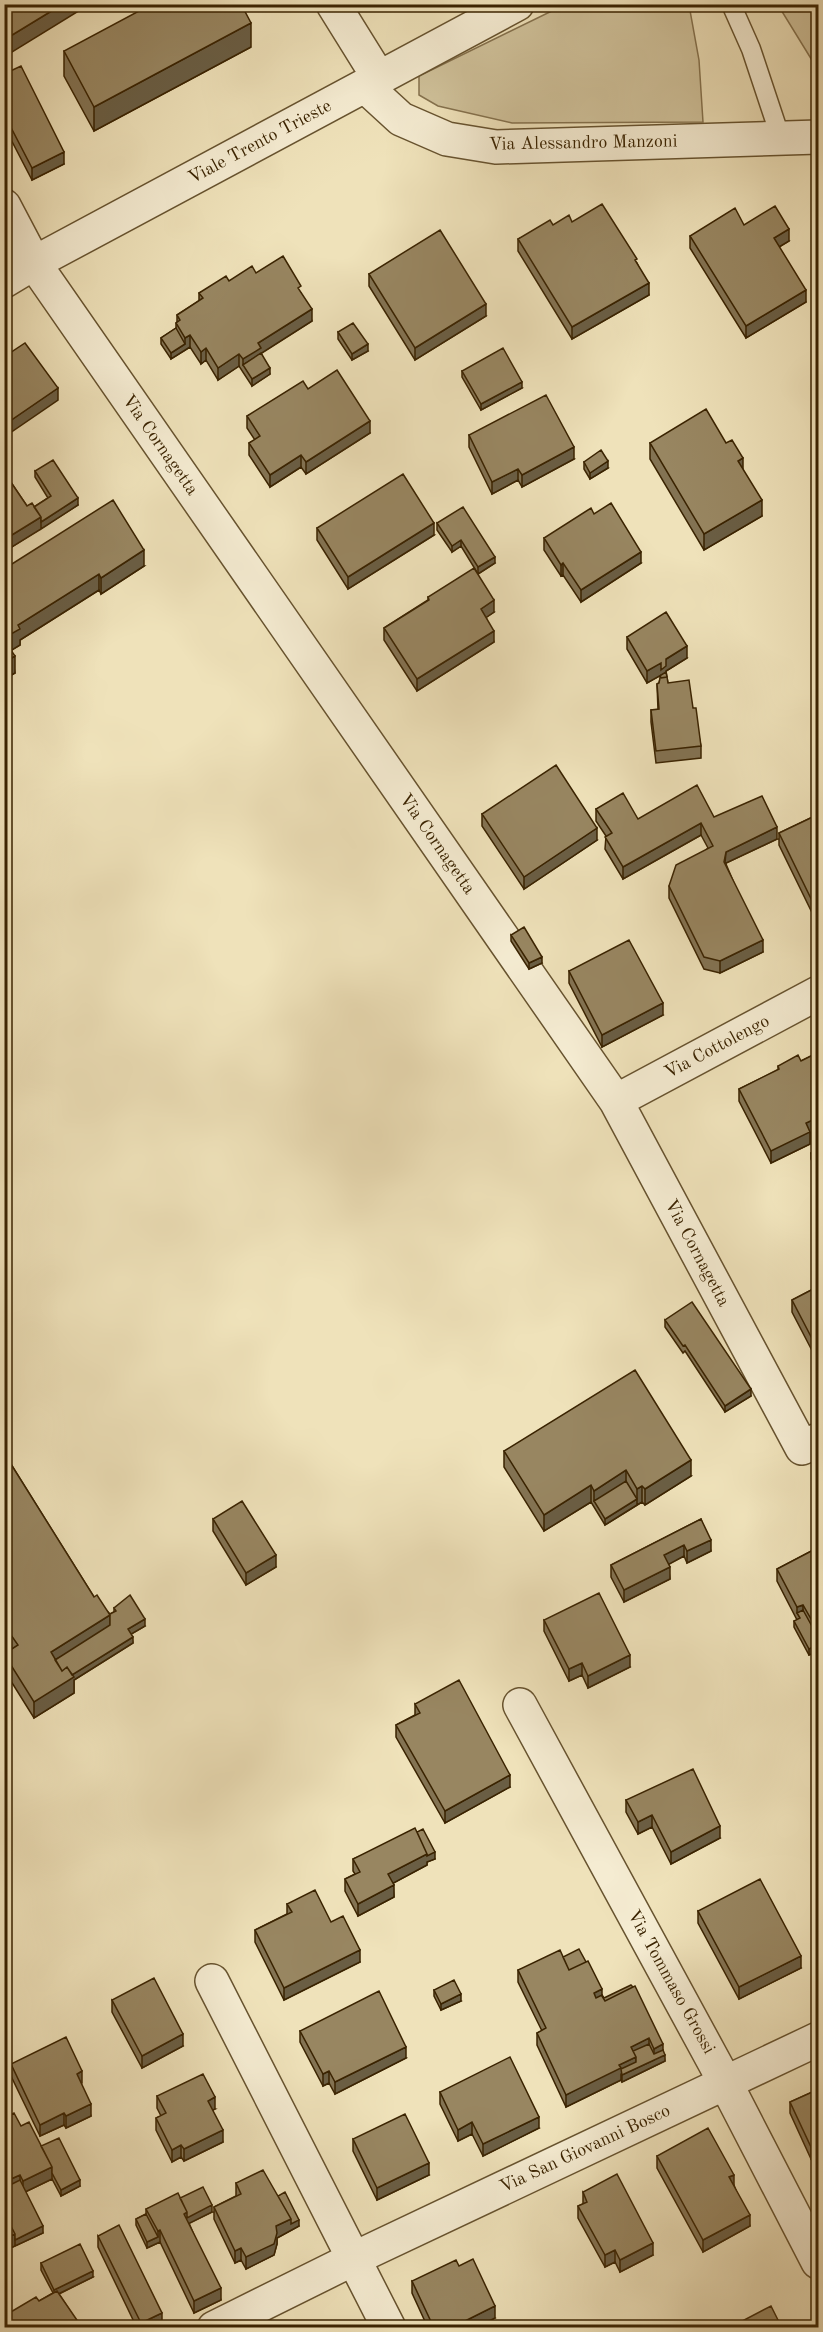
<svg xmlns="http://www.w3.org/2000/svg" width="823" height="2332" viewBox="0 0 823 2332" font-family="'Old Standard TT',serif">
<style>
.green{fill:#d0c29b;stroke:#85724e;stroke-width:1.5}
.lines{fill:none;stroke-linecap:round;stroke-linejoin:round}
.lane-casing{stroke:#67532f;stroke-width:21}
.street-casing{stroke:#67532f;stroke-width:36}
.lane{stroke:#f5ecd2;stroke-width:18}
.street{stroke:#f5ecd2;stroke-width:33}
.wall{fill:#837353;stroke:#3a2301;stroke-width:1.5}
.shaded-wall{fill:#6a5e44;stroke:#3a2301;stroke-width:1.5}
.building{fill:#988661;stroke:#3a2301;stroke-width:1.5}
.labels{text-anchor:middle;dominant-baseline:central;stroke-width:6;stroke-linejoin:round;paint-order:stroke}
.street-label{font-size:18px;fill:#3a2301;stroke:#f5ecd2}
</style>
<rect width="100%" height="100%" fill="#efe2ba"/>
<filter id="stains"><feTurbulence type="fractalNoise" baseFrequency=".00333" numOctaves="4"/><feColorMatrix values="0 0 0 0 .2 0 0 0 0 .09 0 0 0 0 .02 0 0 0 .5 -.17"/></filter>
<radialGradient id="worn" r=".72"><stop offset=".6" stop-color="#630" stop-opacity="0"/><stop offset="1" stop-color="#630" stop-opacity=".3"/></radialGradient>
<!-- green -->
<path class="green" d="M564,5H689L699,60L703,122L512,123L438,106L419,95V76Z
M778,5H818V70Z"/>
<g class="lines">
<defs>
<path id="lane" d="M731,4L751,49L781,139"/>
<path id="street" d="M333,4L379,78
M365,86L401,119L447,139L496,147L818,137
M4,206L34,263L616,1101L802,1448L818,1440
M4,281L34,263L517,4
M616,1101L818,993
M520,1705L725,2082L818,2262
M212,1981L389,2328
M214,2328L353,2259L818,2039"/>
</defs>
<!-- lane casing -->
<use href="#lane" class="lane-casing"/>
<!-- street casing -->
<use href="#street" class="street-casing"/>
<!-- lane -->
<use href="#lane" class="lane"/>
<!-- street -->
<use href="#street" class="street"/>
</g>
<!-- wall -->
<path class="wall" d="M251,47L94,131L64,76V51Z
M4,74L64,164L32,180L4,126Z
M572,222L637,263L649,295L572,339L518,251V239L553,225Z
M744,225L789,241L779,247L806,302L746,338L690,248V236Z
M256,273L301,293L312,321L261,353L270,374L252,386L239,366L218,380L206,360L201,364L190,347L171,359L161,344V338L176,328V323L177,322V315L199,301V293L229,281Z
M369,274L486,316L415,360L369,286Z
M338,332L368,351L352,360L338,339Z
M462,371L522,388L481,410L462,377Z
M308,389L370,433L306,474L301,467L270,487L249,455V443L255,440L247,428V416Z
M469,435L574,459L522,487L518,480L492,494L469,447Z
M650,443L743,470L762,516L704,550L650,459Z
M584,462L608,468L590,479L584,469Z
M35,471L78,505L7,550L4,545V472L27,506L34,507L48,498L35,477Z
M437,523L495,563L478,574L461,546L452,552L437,530Z
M317,528L434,535L348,589L317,540Z
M544,538L641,563L581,602L563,575L561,576L544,550Z
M144,566L101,594L99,590L20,640V645L11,650L15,673L4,679V569Z
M428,597L494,612L486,617L494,642L417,691L384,640V628L428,600Z
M627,637L687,658L666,671L668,683L693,708L701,746V758L656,763L651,722V710H658L657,684L659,683L661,675L647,683L627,649Z
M596,809L638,819L714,817L777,839L726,863V864L763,952L720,973L704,969L669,898V886L708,848L701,835L623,879L605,849L606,836L596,821Z
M482,814L597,840L524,889L482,826Z
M819,814V927L779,845V833Z
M511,935L542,963L529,969L511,941Z
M569,971L663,1015L602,1047L569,983Z
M819,1052V1129L810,1133V1144L771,1163L739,1101V1089L778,1070V1066L801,1061Z
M819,1149L818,1173L811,1159V1153Z
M819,1286V1364L792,1312V1300Z
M665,1320L751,1396L725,1412L685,1351L683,1353L665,1327Z
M504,1451L691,1476L645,1505L642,1502L605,1525L591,1502L544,1531L504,1467Z
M4,1453L94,1597L110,1614L114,1612V1608L145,1626L131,1634L133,1643L74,1680V1693L34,1718L4,1670V1653L10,1650L4,1642Z
M213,1519L276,1567L246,1585L213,1531Z
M701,1519L711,1551L687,1563L684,1556L668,1564L670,1579L624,1602L611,1577V1565Z
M819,1547V1651L809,1655L794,1627V1621L797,1620L777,1581V1569Z
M544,1620L630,1667L588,1688L582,1675L569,1681L544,1631Z
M415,1704L510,1787L445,1823L396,1737V1725L415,1715Z
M626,1800L720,1838L671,1864L652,1827L638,1834L626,1812Z
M417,1832L435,1859L427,1862V1865L393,1883L394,1897L358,1916L345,1891V1879L355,1874L353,1871V1859Z
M287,1904L331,1922L360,1962L284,2000L255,1942V1930L287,1914Z
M698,1911L801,1968L739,1999L698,1923Z
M563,1957L602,1995L604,1998L663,2050L665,2061L622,2082L621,2080L566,2107L537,2045V2033L542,2031L518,1982V1970Z
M434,1990L461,2001L441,2010L434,1996Z
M112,2000L183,2046L142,2068L112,2012Z
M300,2031L406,2058L335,2094L329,2083L323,2086L300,2042Z
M819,2052V2081L812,2067V2055Z
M11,2064L82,2083H81L91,2116L66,2128L64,2125L40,2136L11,2076Z
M819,2089L811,2159L790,2113V2102Z
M440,2092L539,2128L483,2156L472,2134L458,2141L440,2104Z
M157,2096L215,2109L212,2110L223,2142L184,2161L181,2157L172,2162L156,2130V2118L161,2116L157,2108Z
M21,2126L80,2186L61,2196L52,2179L25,2192L43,2233L4,2251Z
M353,2139L429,2175L377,2200L353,2151Z
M657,2156L734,2185L750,2226L703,2252L657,2168Z
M236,2183L278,2196L299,2226L277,2238V2244L274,2255L246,2269L241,2260L235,2263L214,2219V2207L236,2196Z
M583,2192L653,2255L620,2272L615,2262L605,2267L578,2218V2206L583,2204Z
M180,2198L212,2212L189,2223L221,2300L194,2313L160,2242L147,2248L136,2225V2219L146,2214V2209Z
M98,2236L162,2325L157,2328H137L98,2247Z
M41,2263L93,2277L59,2294L81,2328L39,2301L53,2293L41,2270Z
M412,2281L495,2318L475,2328H428L412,2293Z"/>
<!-- shaded-wall -->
<path class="shaded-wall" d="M63,4H90L4,57V40Z
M251,23V47L94,131V107Z
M64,152V164L32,180V168Z
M789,229V241L774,250V238Z
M649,283V295L572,339V327Z
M806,290V302L746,338V326Z
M486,304V316L415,360V348Z
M312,309V321L243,365V359L258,343Z
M190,335V347L171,359V353L185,344V338Z
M368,344V351L352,360V354Z
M206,348V360L201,364V352Z
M239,354V366L218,380V368Z
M270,368V374L252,386V379Z
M522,382V388L481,410V404Z
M58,388V400L4,437V425Z
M370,421V433L306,474V462Z
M574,447V459L522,487V475Z
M301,455V467L270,487V475Z
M743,458V475L738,461Z
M608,461V468L590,479V473Z
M518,469V480L492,494V482Z
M78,498V505L41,529V522Z
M762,500V516L704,550V534Z
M41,517V529L7,550V538Z
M434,523V535L348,589V577Z
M461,540V546L452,552V546Z
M144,550V566L101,594V578Z
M641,552V563L581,602V590Z
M495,557V563L478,574V567Z
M563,563V575L561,576V565Z
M99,574V590L20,640V645L4,655V638L18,625Z
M494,600V612L481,621V609Z
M494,631V642L417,691V679Z
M687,646V658L666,671V678L661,675L647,683V671Z
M15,656V673L4,679V663Z
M701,823V835L623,879V867Z
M777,827V839L726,863L724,874L726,852Z
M597,828V840L524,889V877Z
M763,940V952L720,973V961Z
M542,957V963L529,969V963Z
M663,1003V1015L602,1047V1035Z
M819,1117V1129L810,1133V1144L771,1163V1151L806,1123Z
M751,1389V1396L725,1412V1406Z
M691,1460V1476L645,1505V1489Z
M626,1470V1487L594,1501V1491Z
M591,1485V1502L544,1531V1515Z
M642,1486V1502L637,1505V1489Z
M637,1499V1505L605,1525V1519Z
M711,1540V1551L687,1563V1551Z
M684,1545V1556L664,1567V1555Z
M276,1555V1567L246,1585V1573Z
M670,1567V1579L624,1602V1590Z
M803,1605V1617L797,1613V1607Z
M110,1615V1631L51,1662V1652Z
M145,1619V1626L128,1636V1629Z
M133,1637V1643L74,1680V1693L34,1718V1702L62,1681Z
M819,1644V1651L809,1655V1649Z
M630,1655V1667L588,1688V1676Z
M582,1663V1675L569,1681V1669Z
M510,1775V1787L445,1823V1811Z
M652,1815V1827L638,1834V1822Z
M720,1826V1838L671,1864V1852Z
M435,1852V1859L427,1862V1865L388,1886V1874L427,1854Z
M394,1885V1897L358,1916V1904Z
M360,1950V1962L284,2000V1988Z
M801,1956V1968L739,1999V1987Z
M602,1989V2001L594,1999V1993Z
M461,1994V2001L441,2010V2004Z
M183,2034V2046L142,2068V2056Z
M649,2038V2050L634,2057L631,2047Z
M663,2044V2056L665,2055V2061L622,2082V2075L654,2060V2049Z
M406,2047V2058L335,2094V2082Z
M636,2057V2068L621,2074V2080L566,2107V2095L619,2065Z
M82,2071V2083L77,2085V2074Z
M329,2071V2083L323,2086V2074Z
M215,2097V2109L208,2113V2101Z
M91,2104V2116L66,2128V2116Z
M64,2113V2125L40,2136V2125Z
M539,2117V2128L483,2156V2144Z
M472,2122V2134L458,2141V2130Z
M223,2130V2142L184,2161V2149Z
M819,2144V2156L811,2159V2147Z
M181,2145V2157L172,2162V2150Z
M429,2163V2175L377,2200V2188Z
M52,2167V2179L23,2193V2181Z
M20,2175V2186L4,2194V2182Z
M734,2175V2187L729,2177Z
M80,2180V2186L61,2196V2190Z
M212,2205V2212L184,2226V2214Z
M750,2215V2226L703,2252V2240Z
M291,2219L299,2220V2226L277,2238V2244L274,2255L246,2269V2257L276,2226Z
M43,2226V2233L15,2246V2240Z
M160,2230V2242L147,2248V2242L158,2237V2231Z
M15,2234V2246L4,2251V2239Z
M653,2243V2255L620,2272V2260Z
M241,2248V2260L235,2263V2251Z
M615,2250V2262L605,2267V2255Z
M93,2271V2277L54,2296V2290Z
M221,2288V2300L194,2313V2301Z
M495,2306V2318L475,2328H451Z
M162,2313V2325L157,2328H141V2323Z"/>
<!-- building -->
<path class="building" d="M4,4H63L4,40Z
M152,4H241L251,23L94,107L64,51Z
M21,66L64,152L32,168L4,114V74Z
M602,204L637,259L635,260L649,283L572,327L518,239L550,220L553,225L569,215L572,222Z
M775,206L789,229L774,238L806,290L746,326L690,236L735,208L744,225Z
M440,230L486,304L415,348L369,274Z
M283,256L301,286L298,288L312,309L258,343L261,348L243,359L239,354L218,368L206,348L201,352L190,335L185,338L176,323L180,320L177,315L203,298L199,293L226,276L229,281L252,266L256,273Z
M353,323L368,344L352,354L338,332Z
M176,328L185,344L171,353L161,338Z
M25,343L58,388L4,425V357Z
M503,348L522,382L481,404L462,371Z
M261,353L270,368L252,379L243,365Z
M337,370L370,421L306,462L301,455L270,475L249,443L260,436L247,416L303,381L308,389Z
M546,395L574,447L522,475L518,469L492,482L469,435Z
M706,409L726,443L732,440L743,458L738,461L762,500L704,534L650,443Z
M601,450L608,461L590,473L584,462Z
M53,460L78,498L41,522V517L34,507L51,496L35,471Z
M4,472L27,506L32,503L41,517L7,538L4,534Z
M403,474L434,523L348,577L317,528Z
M113,500L144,550L101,578L99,574L18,625L20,629L4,638V569Z
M611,503L641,552L581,590L563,563L561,565L544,538L591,508L594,514Z
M463,507L495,557L478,567L461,540L452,546L437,523Z
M474,568L494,600L481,609L494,631L417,679L384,628L429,600L428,597Z
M666,612L687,646L666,659V666L661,670V663L647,671L627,637Z
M4,640L15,656L4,663Z
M666,672L667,677L660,678L661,675Z
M667,677L668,683L689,680L693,708H696L701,746L656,751L651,710L659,709L657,684L659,683L660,678Z
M556,765L597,828L524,877L482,814Z
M697,785L714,817L762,796L777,827L726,852L724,862L763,940L720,961L704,957L669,886L676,865L713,846L701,823L623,867L605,837L612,833L596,809L623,793L638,819Z
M819,814V915L779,833Z
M524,927L542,957L529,963L511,935Z
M629,940L663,1003L602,1035L569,971Z
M819,1052V1117L806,1123L810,1132L771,1151L739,1089L779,1069L778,1066L798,1055L801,1061Z
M819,1149V1166H818L811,1153Z
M819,1286V1352L792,1300Z
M692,1302L751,1389L725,1406L685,1345L683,1346L665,1320Z
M635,1370L691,1460L645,1489L642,1486L637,1489L626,1470L594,1491L591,1485L544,1515L504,1451Z
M4,1453L94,1597L97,1595L110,1615L51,1652L62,1671L67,1667L74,1677L34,1702L4,1654L18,1645L4,1625Z
M626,1481L637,1499L605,1519L594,1501Z
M242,1501L276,1555L246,1573L213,1519Z
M701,1519L711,1540L687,1551L684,1545L664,1555L670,1567L624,1590L611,1565Z
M819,1547V1633L803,1605L797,1607L777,1569Z
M599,1593L630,1655L588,1676L582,1663L569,1669L544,1620Z
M130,1595L145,1619L128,1629L133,1637L72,1675L67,1667L62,1671L55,1660L110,1625V1614L116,1611L114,1608Z
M803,1610L819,1639V1644L809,1649L794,1621L800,1618L797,1613Z
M459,1680L510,1775L445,1811L396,1725L420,1713L415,1704Z
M693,1769L720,1826L671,1852L652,1815L638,1822L626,1800Z
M415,1828L427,1854L388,1874L394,1885L358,1904L345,1879L360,1872L353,1859Z
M423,1829L435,1852L427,1856V1854L417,1832Z
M760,1879L801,1956L739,1987L698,1911Z
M315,1890L331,1922L343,1916L360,1950L284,1988L255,1930L292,1912L287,1904Z
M579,1949L586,1962L569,1970L563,1957Z
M560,1950L569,1970L588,1961L602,1989L594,1993L596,1998L602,1995L605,2001L635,1986L663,2044L654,2049L649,2038L631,2047L636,2057L619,2065L621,2068L566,2095L537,2033L546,2028L518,1970Z
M154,1978L183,2034L142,2056L112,2000Z
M454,1980L461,1994L441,2004L434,1990Z
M631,1985L633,1987L605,2001L602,1996L604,1998Z
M379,1991L406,2047L335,2082L329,2071L323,2074L300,2031Z
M66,2037L82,2071L77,2074L91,2104L66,2116L64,2113L40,2125L11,2064Z
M649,2044L654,2054L663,2050L665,2055L622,2075L621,2069L636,2062V2057L633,2051Z
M819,2052V2069L812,2055Z
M510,2057L539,2117L483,2144L472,2122L458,2130L440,2092Z
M203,2074L215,2097L208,2101L223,2130L184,2149L181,2145L172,2150L156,2118L166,2113L157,2096Z
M819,2089V2144L811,2147L790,2102Z
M14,2113L21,2126L29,2122L52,2167L23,2181L20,2175L4,2182V2118Z
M405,2114L429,2163L377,2188L353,2139Z
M708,2128L734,2175L729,2177L750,2215L703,2240L657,2156Z
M59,2138L80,2180L61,2190L52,2173V2167L41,2146Z
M263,2170L291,2219L276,2226L277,2233L274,2244L246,2257L241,2248L235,2251L214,2207L241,2194L236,2183Z
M617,2174L653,2243L620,2260L615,2250L605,2255L578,2206L587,2202L583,2192Z
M20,2180L43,2226L15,2240V2234L4,2213V2188Z
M203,2187L212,2205L187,2218V2212L180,2198Z
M285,2192L299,2220L291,2224V2219L278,2196Z
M178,2193L187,2212L184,2214L221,2288L194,2301L160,2230L158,2231L146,2209Z
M4,2213L15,2234L4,2239Z
M146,2214L158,2237L147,2242L136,2219Z
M119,2225L162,2313L141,2323L98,2236Z
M80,2244L93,2271L54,2290L41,2263Z
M473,2259L495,2306L451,2328H434L412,2281L456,2260L459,2266Z
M57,2291L81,2326L79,2328H4V2316L36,2297L39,2301Z
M771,2306L782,2328H729Z"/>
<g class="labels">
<!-- street labels -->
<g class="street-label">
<text transform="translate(260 142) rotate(-28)">Viale Trento Trieste</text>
<text transform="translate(583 143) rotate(-1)">Via Alessandro Manzoni</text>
<text transform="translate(160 445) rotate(55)">Via Cornagetta</text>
<text transform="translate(437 844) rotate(55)">Via Cornagetta</text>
<text transform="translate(717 1047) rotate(-28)">Via Cottolengo</text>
<text transform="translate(697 1253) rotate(62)">Via Cornagetta</text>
<text transform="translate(671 1982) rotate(61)">Via Tommaso Grossi</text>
<text transform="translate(585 2149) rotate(-25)">Via San Giovanni Bosco</text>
</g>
</g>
<!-- margin -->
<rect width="823" height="2332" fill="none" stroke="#efe2ba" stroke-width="24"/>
<rect x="6" y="6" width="811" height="2320" fill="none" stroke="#3a2301" stroke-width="3"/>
<rect x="12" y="12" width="799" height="2308" fill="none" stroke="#3a2301" stroke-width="1.5"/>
<rect width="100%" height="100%" filter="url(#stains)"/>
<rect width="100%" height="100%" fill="url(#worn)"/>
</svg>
